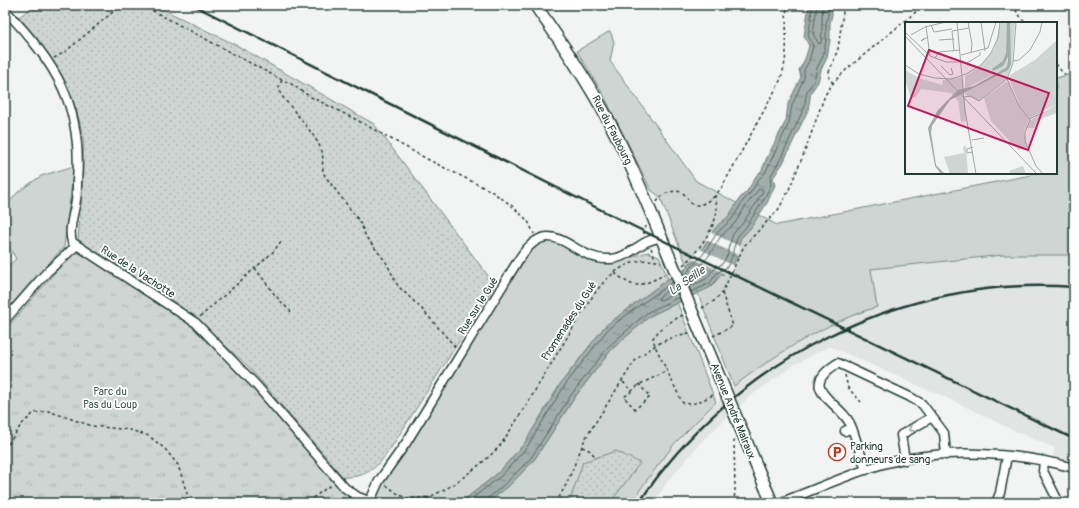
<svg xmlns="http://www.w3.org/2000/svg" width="1079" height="508" viewBox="0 0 1079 508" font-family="Pangolin,sans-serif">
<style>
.built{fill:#e0e4e3}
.grass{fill:#ced5d3;stroke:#768984}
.park{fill:url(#park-tufts);stroke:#768984}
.garden{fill:url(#garden-dots);stroke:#768984}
.water{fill:url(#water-ripples);stroke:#6d807b}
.pier{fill:#f2f3f3}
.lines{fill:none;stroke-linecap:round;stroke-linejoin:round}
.shore{stroke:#536a63;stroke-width:1}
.minor-casing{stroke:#1f3d34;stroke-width:11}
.major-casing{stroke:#1f3d34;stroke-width:14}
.path{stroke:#1f3d34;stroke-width:1.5;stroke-dasharray:3 3;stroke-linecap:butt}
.minor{stroke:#fff;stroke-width:8}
.major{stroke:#fff;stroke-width:11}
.rail{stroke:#1f3d34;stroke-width:2.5}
.major-bridge-casing{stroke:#1f3d34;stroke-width:14;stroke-linecap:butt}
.major-bridge{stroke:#fff;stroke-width:11}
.oneway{stroke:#8f9e9a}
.labels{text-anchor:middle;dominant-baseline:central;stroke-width:3.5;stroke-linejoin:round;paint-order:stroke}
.street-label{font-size:11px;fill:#1f3d34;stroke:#fff}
.park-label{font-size:11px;fill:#425b54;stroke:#fff}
.poi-label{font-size:11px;fill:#1f3d34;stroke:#fff;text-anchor:start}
.water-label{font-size:12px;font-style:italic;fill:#465f57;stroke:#fff}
.inset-road{fill:none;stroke:#9eaaa7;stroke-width:1}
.view{fill:#c2185b;fill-opacity:0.15;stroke:#c2185b;stroke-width:2}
.inset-edge{fill:none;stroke:#1f3d34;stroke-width:2}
</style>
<defs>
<pattern id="park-tufts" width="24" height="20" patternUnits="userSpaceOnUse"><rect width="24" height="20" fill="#ced5d3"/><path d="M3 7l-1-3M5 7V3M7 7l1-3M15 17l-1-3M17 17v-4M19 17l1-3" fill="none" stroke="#b0b8b6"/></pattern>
<pattern id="garden-dots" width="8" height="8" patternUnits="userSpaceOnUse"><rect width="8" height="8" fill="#ced5d3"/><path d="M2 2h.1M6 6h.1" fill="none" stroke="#b0b8b6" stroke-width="1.8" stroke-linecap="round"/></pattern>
<pattern id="water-ripples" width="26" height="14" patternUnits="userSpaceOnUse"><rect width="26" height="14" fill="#a1adaa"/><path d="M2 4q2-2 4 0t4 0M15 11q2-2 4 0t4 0" fill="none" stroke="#838e8b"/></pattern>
</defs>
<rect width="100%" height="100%" fill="#f2f3f3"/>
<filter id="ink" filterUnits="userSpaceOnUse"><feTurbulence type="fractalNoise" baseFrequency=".025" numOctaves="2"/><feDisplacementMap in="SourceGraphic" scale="8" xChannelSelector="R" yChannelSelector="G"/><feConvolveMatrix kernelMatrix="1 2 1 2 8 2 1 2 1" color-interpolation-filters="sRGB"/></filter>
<g filter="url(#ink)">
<!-- built -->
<path class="built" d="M1003,255H1074V463L1053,456L1055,448L1017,432L956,402L829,346L794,365L749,397L704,439L667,482L654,503H631L644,484L675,443L734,386L766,362L809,336L857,313L877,307L871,269Z"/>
<!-- grass -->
<path class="grass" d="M610,31L614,42L610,61L696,181L777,225L1031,175V173H1056V78L1074,73V255H1003L871,269L877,307C825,323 778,353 734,386L660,197L651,190L603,94L577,51Z
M74,166L64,247L29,284L5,312V268L16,259L5,239V207L18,192L41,176Z
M554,241L595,262L613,263L648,252L659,256L668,279L605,326L561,383L524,444L498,473L468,497L458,503H373L379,488L531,249L541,242Z
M677,302L716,402L675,443L644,484L631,503H487L509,486L534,460L575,397L611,350L650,316Z"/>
<!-- park -->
<path class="park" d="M72,253H81L190,325L220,352L263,398L318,460L353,503H5V330Z"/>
<!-- garden -->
<path class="garden" d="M35,5H154L236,45L374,124L495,285L389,451C376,468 366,478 343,477L247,365L180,306L78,240C80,213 83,187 83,161C83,154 84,146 83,139C76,92 50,52 19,17Z
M616,451L640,463L610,503H569L583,462Z"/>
<!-- water -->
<path class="water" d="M809,5H832V15L830,23V40L827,58L821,70L818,82L811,92L808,110L783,163L773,178L775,185L767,203L750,229L741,238L737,251L738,256L730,270L720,276L711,287L650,316L611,350L575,397L534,460L509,486L487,503H458L468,497L498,473L524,444L561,383L605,326L668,279L680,274L701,251L713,231L719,224L728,217L740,198L748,190L756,176L762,170L767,157L786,121L788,104L801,77L799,70L805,59L809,46L804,36Z"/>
<!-- pier -->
<path class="pier" d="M710,232L741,247L739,251L740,256L706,240Z
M700,249L734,266L731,271L726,274L692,258Z"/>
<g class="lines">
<!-- shore -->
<path class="shore" d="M817,5L813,34L819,44L821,43C823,30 821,17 823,5
M684,276L704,253L717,233L732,219L743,201L751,192L759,179L765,173L789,123L792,105L804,78V70L809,61L813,46L808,35L811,20L812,5
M686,281L708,257L721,236L735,223L747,204L759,189H762L763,191L755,205L742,224L733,234L728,249V254L723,263L713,270L706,279L689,287
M674,286L659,297L658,299L661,300L677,292
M691,292L709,284L717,273L727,267L733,255V250L738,236L746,227L763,201L771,185L770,177L779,162L804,108L807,91L814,81L817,68L823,56L826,40V23L828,15V5
M466,503L501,476L527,447L565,385L608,329L633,310L673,282
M485,503L487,499L506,483L531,458L571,395L608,347L648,312L679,297"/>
<defs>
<path id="minor" d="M5,10C56,64 83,105 77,182C77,188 77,195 76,200C74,214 68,229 72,242L196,323L257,386L345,488L358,497L369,501
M5,320L47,272L77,245
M852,428C843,401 793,391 838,363L910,397L922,404L932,417
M845,431L852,428L866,470
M905,460L901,435L932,417L944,433L946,455
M1044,461L1043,471L1059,503
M369,503L379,481L406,443L519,259C553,208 572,262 610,259C623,259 635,248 646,242C651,240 656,238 661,237
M779,503C815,490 850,473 887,463C944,448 1018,452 1074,468
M996,503L1000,493L1007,456"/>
<path id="major" d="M535,5C565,47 594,90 617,137C638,178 654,221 672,263
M695,319L772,503"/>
</defs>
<!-- minor casing -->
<use href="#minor" class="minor-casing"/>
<!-- major casing -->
<use href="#major" class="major-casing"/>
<!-- path -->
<path class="path" d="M142,5L282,80L290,83L309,96L355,119L427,159L491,191L511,205L528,221L534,234
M1012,5L1025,23
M54,58L65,52L114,11L124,5
M1056,64C1061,71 1065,77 1074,77
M282,80C278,87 278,90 282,96C295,113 312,130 321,149C325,156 320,167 325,176L360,222L366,237L386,262L398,286L422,309L456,348
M833,83L829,78V72L838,49L844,5
M657,202C661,194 676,187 684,194C688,198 689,204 695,205C702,206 709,200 715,196
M644,234V232L646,226
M651,248L654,255L653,259
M683,265C695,255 713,231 716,215C718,209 716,203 715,196L722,187L778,85C791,56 784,35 787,5
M255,268L275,295L291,312
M615,273C620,277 626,282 631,284C640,288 658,278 665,274
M702,308L714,301L722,293L744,246L778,210L788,192L805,151L825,95L833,83L847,69L924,5
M683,315C671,321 661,327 653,338L655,346L682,402C691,408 706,398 715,394
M200,317L273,252L282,240
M713,336L733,326L722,293
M845,375L848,388L861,402
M623,382L632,391L640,384L668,371
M632,391L624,397L635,409L650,397L639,384
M734,440L735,489L734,503
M582,447L589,450L596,457
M5,449L21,425L34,413L48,411L92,426L130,430L149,436L165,449L178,465L190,503
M386,485C404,498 405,501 428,497
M302,503L311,499L331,485
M422,503C430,495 440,493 449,487C467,475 484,462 499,447C524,411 545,373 568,336C578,319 591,296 604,282C619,266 639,256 661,262
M556,503L567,483L585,439L634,362C648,348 669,336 690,333
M755,503L759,501"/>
<!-- minor -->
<use href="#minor" class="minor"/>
<!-- major -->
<use href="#major" class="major"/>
<!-- rail -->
<path class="rail" d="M193,5L635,227L1074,439
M639,503C733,360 903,274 1074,287"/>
<defs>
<path id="major-bridge" d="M672,263L695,319"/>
</defs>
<!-- major-bridge casing -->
<use href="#major-bridge" class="major-bridge-casing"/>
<!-- major-bridge -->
<use href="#major-bridge" class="major-bridge"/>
</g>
<!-- one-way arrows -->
<defs><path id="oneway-chevron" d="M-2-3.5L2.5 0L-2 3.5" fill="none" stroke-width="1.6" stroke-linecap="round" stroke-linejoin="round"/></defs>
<use class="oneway" href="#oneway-chevron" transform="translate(911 429) rotate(150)"/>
</g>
<!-- icons -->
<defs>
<symbol id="parking-ring" viewBox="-11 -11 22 22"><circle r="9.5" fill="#fff" stroke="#c8321e" stroke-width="1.5"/><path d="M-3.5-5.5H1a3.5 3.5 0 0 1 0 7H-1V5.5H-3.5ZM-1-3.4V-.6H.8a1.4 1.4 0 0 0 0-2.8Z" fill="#c8321e"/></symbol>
</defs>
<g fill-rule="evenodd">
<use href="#parking-ring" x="827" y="442" width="20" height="20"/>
</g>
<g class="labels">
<!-- street labels -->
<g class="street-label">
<text transform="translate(612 130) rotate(63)">Rue du Faubourg</text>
<text transform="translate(138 272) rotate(33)">Rue de la Vachotte</text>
<text transform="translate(478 306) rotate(-58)">Rue sur le Gué</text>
<text transform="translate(569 321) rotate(-57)">Promenades du Gué</text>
<text transform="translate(733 411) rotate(68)">Avenue André Malraux</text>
</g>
<!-- park labels -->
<g class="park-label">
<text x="110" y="391">Parc du<tspan x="110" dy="13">Pas du Loup</tspan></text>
</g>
<!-- poi labels -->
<g class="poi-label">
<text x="850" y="446">Parking<tspan x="850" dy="13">donneurs de sang</tspan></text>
</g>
<!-- water labels -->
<g class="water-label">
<text transform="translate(687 281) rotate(-35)">La Seille</text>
</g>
</g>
<!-- overview -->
<g transform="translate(905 22)">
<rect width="152" height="152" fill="#f2f3f3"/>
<path d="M96,0H102V45L60,67V54L75,45L89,27ZM105,0H110L107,41L102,56L73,79L61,73L60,70L104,46ZM152,18V26L145,33L104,57L105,53L130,38ZM0,48L14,56L37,63L38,58L57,55L61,99L56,100L53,79L46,71L16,67L10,76H6L0,58ZM152,82V91L132,98L129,106H121L126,98ZM61,124L63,152H45L39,135L59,131L58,125ZM118,144L121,152H105L104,149Z" fill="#ced5d3"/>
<path d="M152,26V82L124,96L115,84L104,57L145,33Z" fill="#ced5d3"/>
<path d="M96,16H98V23L86,43L77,53H73L71,50L85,38ZM101,60L104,61L110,77L124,98L119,109L122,125L113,128L86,99L79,76Z" fill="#ced5d3"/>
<path d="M102,0H105L106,42L103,48L45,78L27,104L26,111L31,143L40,152H36L30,144L23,106L33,88L53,68L69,64L102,45L103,35L98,44L88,49L87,47L98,39L101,31Z" fill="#a1adaa"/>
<path class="inset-road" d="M52,0L60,88L71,152M63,0L67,22L66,31M76,0L80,29M26,3L29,10L47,7M21,4L25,34M0,10L25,34L41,40H57M6,13L20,5L41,0M0,14L132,152M19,16L16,19L23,15M34,18L49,17M49,29L47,9L64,6M56,33L83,26L91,0M30,36L34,30L55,28M108,39L114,38L125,28L135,10L137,0M62,41L75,33V30M0,43L14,52L30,56L46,57L61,52L76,43L86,31L93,16L95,0M36,44L45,53L48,52L46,46M102,57L114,84L125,98L120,110V119L131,144L138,152M59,75L66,74L74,79L102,57L108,41L111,0M124,97L139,90M67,118L79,116M68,125L62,127V131L68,130"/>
<path class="view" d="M24,28L144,71L123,128L3,84Z"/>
<rect width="152" height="152" class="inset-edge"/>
</g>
<!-- margin -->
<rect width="1079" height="508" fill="none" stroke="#fff" stroke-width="20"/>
<rect x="10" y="10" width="1059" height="488" fill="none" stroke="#1f3d34" stroke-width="1.5" filter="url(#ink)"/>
</svg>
